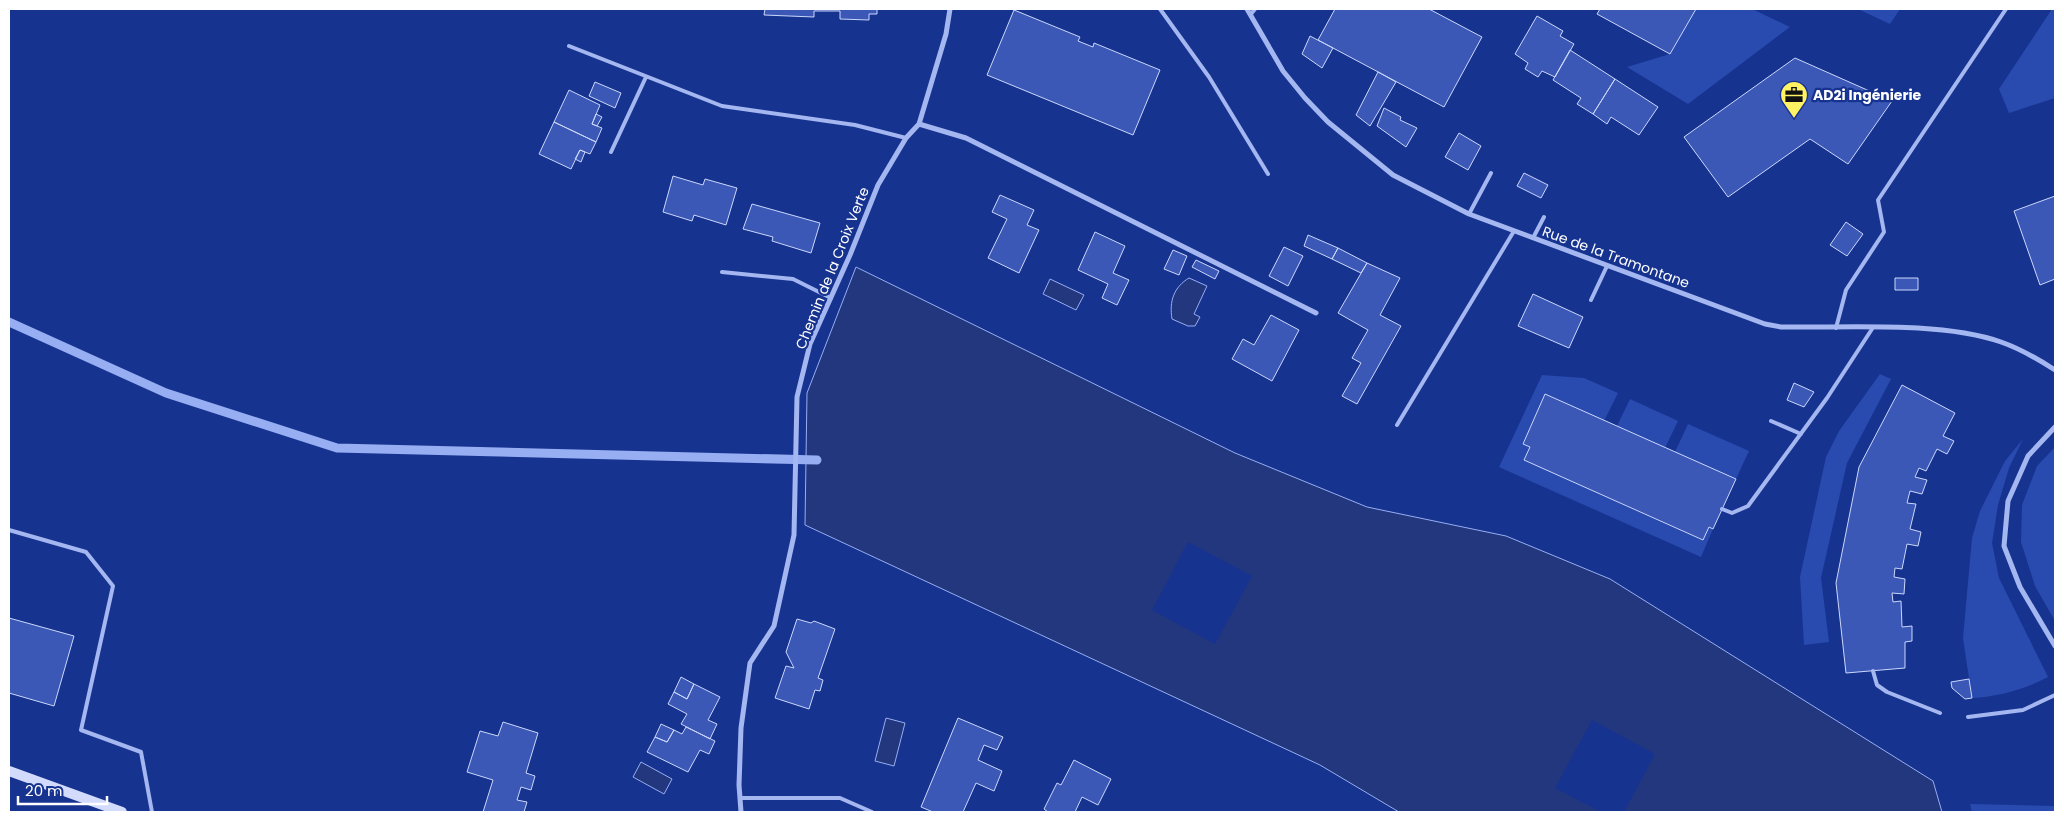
<svg xmlns="http://www.w3.org/2000/svg" width="2064" height="821" viewBox="0 0 2064 821" font-family="Poppins,sans-serif">
<style>
.green{fill:#294aaf}
.water{fill:#22377e;stroke:#97aef2}
.pier{fill:#173390}
.lines{fill:none;stroke-linecap:round;stroke-linejoin:round}
.stream{stroke:#97aef2;stroke-width:9}
.building{fill:#3b58b7;stroke:#cbd7fb}
.lane{stroke:#a4b7f0;stroke-width:4}
.street{stroke:#a4b7f0;stroke-width:5}
.secondary{stroke:#d2dbfb;stroke-width:10}
.labels{text-anchor:middle;dominant-baseline:central;stroke-width:4.5;stroke-linejoin:round;paint-order:stroke}
.poi-label{font-size:14px;font-weight:bold;fill:#fff;stroke:#173390;text-anchor:start}
.street-label{font-size:14px;fill:#fff;stroke:#173390}
</style>
<rect width="100%" height="100%" fill="#173390"/>
<!-- green -->
<path class="green" d="M1696,9H1752L1790,27L1688,104L1627,67L1670,54Z
M1858,9H1900L1890,24Z
M2052,9H2055V98L2009,113L1999,89Z
M1880,374L1891,379L1847,463L1821,578L1829,642L1804,645L1800,577L1826,457L1839,431Z
M1542,375L1584,378L1618,393L1604,421L1545,394L1523,444L1530,447L1524,460L1702,540L1709,527L1713,529L1701,557L1499,467Z
M1630,399L1678,421L1665,448L1617,426Z
M1688,424L1749,451L1736,479L1675,452Z
M2023,439L2009,468L1998,505L1992,543L1999,578L2048,677C2023,690 2000,696 1972,698L1963,638L1972,538L1980,511L2005,461Z
M2055,447V621L2035,586L2021,542L2022,505L2037,466Z
M1970,804L2055,806V812H1972Z"/>
<!-- water -->
<path class="water" d="M856,267L1235,453L1367,507L1506,536L1610,579L1933,781L1942,812H1399L1320,765L805,525L807,393Z
M1189,278L1207,286L1194,314L1200,317L1195,326H1188L1172,319C1169,301 1174,287 1189,278Z
M1050,279L1084,295L1076,310L1043,294Z
M886,718L905,723L894,766L875,761Z
M641,762L672,779L664,794L633,777Z"/>
<!-- pier -->
<path class="pier" d="M1188,542L1252,576L1215,644L1152,610Z
M1592,720L1655,754L1624,812H1601L1555,788Z"/>
<g class="lines">
<!-- stream -->
<path class="stream" d="M9,322L166,393L337,448L817,460"/>
</g>
<!-- building -->
<path class="building" d="M765,9H877V14H869V20L840,19V11H814V17L764,15Z
M1335,9H1429L1482,37L1444,107L1318,40Z
M1600,9H1696L1670,54L1597,14Z
M1014,10L1080,37L1078,41L1093,47L1094,43L1160,70L1133,135L987,75Z
M1537,16L1563,31L1560,36L1574,44L1555,77L1542,71L1538,77L1525,69L1528,63L1515,54Z
M1310,36L1333,48L1322,68L1302,54Z
M1570,50L1615,79L1593,114L1577,104L1581,98L1553,80Z
M1795,58L1892,101L1848,164L1810,139L1728,197L1684,137Z
M1378,72L1396,82L1370,126L1356,115Z
M1615,79L1658,107L1639,135L1611,117L1607,124L1593,114Z
M595,82L621,93L615,108L589,96Z
M569,90L600,105L592,124L602,128L596,142L554,122Z
M1384,108L1401,117L1400,120L1417,128L1406,147L1377,126Z
M596,114L602,117L597,126L592,124Z
M554,122L596,142L590,154L580,150L571,169L539,154Z
M1459,133L1481,146L1468,170L1445,157Z
M580,150L585,152L581,162L575,159Z
M1524,173L1548,185L1541,198L1517,186Z
M673,176L703,185L705,179L737,188L726,225L694,215L692,221L663,212Z
M1000,195L1034,210L1027,225L1039,230L1019,273L988,258L1007,219L992,212Z
M2055,196V279L2040,285L2014,211Z
M752,204L820,223L811,253L772,241L773,237L743,229Z
M1846,222L1863,234L1847,256L1830,245Z
M1095,232L1125,246L1113,273L1129,280L1117,305L1102,298L1108,284L1078,270Z
M1308,235L1338,248L1332,259L1304,246Z
M1284,247L1303,256L1288,286L1269,276Z
M1338,248L1367,263L1361,273L1332,259Z
M1173,250L1187,256L1179,275L1164,269Z
M1196,260L1219,271L1215,279L1192,267Z
M1367,263L1400,278L1380,315L1401,326L1357,404L1342,396L1361,363L1352,358L1368,330L1338,313Z
M1895,278H1918V290H1895Z
M1533,294L1583,317L1569,348L1518,326Z
M1271,315L1299,330L1272,381L1232,359L1243,339L1254,345Z
M1794,383L1814,392L1804,407L1787,400Z
M1902,385L1955,413L1943,436L1954,441L1947,454L1937,449L1926,471L1919,468L1915,477L1927,480L1922,494L1910,491L1907,503L1916,504L1910,529L1921,532L1918,546L1907,544L1902,569L1895,568L1894,577L1905,579L1904,594L1892,593L1893,602L1901,601L1902,627L1912,626V641L1905,642V668L1846,673L1836,583L1859,467Z
M1545,394L1736,479L1713,529L1709,527L1703,540L1524,460L1530,447L1523,444Z
M9,618L74,636L54,706L9,693Z
M797,619L811,623L814,621L835,629L818,678L823,680L820,691L815,690L809,709L775,698L786,666L794,668L786,652Z
M681,677L694,684L687,699L674,692Z
M1969,679L1972,698L1965,699L1952,688L1951,682Z
M694,684L720,697L708,720L717,724L710,739L681,724L687,714L668,704L674,692L687,699Z
M958,718L1003,737L997,750L984,745L978,760L1002,771L994,791L976,783L963,812H933L921,807Z
M503,722L538,733L526,773L535,776L531,790L521,787L517,800L527,802L524,812H483L493,780L467,772L480,731L498,736Z
M661,724L674,730L667,742L655,737Z
M686,727L715,741L709,754L700,750L688,772L647,752L655,737L667,742L674,730L682,734Z
M1074,760L1111,779L1098,805L1082,797L1075,812H1048L1044,809L1057,783L1061,785Z"/>
<g class="lines">
<!-- lane -->
<path class="lane" d="M1160,9L1209,77L1268,174
M1251,14L1255,9
M569,46L722,106L855,125L906,138
M611,152L646,77
M1469,214L1491,173
M1533,238L1544,217
M722,272L793,279L831,298
M1591,300L1607,266
M1836,328L1846,290L1884,232L1878,200L2006,9
M1771,421L1801,434
M1397,425L1514,231
M1722,509L1732,513L1748,506L1827,398L1872,329
M9,530L86,552L113,586L81,730L141,752L152,812
M1873,671L1877,685L1887,692L1940,713
M1968,717L2023,710L2055,695
M740,798H840L872,812"/>
<!-- street -->
<path class="street" d="M1247,9L1283,71L1305,98L1328,122L1393,175L1469,214L1765,324L1781,327C1846,328 1940,321 2001,342C2021,349 2038,359 2055,370
M919,124L966,138L1316,313
M2055,427L2028,456L2008,501L2004,546L2020,587L2055,646
M741,812L739,785L741,728L750,663L774,626L794,535L797,397L810,344L850,255L878,185L906,138L919,124L946,34L950,9"/>
<!-- secondary -->
<path class="secondary" d="M9,771L122,812"/>
</g>
<!-- icons -->
<defs>
<symbol id="office-pin" viewBox="-11 -11 22 30"><path d="M0 17L-7.5 6A9.5 9.5 0 1 1 7.5 6Z" fill="#fff263" stroke="#173390"/><path d="M-6-3h4V-5.5h4V-3h4V5H-6ZM-1-4.5V-3h2v-1.5ZM-6 0V1H6V0Z" fill="#111"/></symbol>
</defs>
<g fill-rule="evenodd">
<use href="#office-pin" x="1778" y="79" width="32" height="43"/>
</g>
<g class="labels">
<!-- poi labels -->
<g class="poi-label">
<text x="1813" y="95">AD2i Ingénierie</text>
</g>
<!-- street labels -->
<g class="street-label">
<text transform="translate(1616 257) rotate(20)">Rue de la Tramontane</text>
<text transform="translate(832 268) rotate(-68)">Chemin de la Croix Verte</text>
</g>
</g>
<!-- border -->
<rect width="2064" height="821" fill="none" stroke="#ffffff" stroke-width="20"/>
<!-- scale -->
<path d="M18 796v8h89v-8" fill="none" stroke="#ffffff" stroke-width="2.5"/>
<text x="25" y="796" font-size="15" fill="#ffffff" stroke="#173390" stroke-width="4" paint-order="stroke">20 m</text>
</svg>
